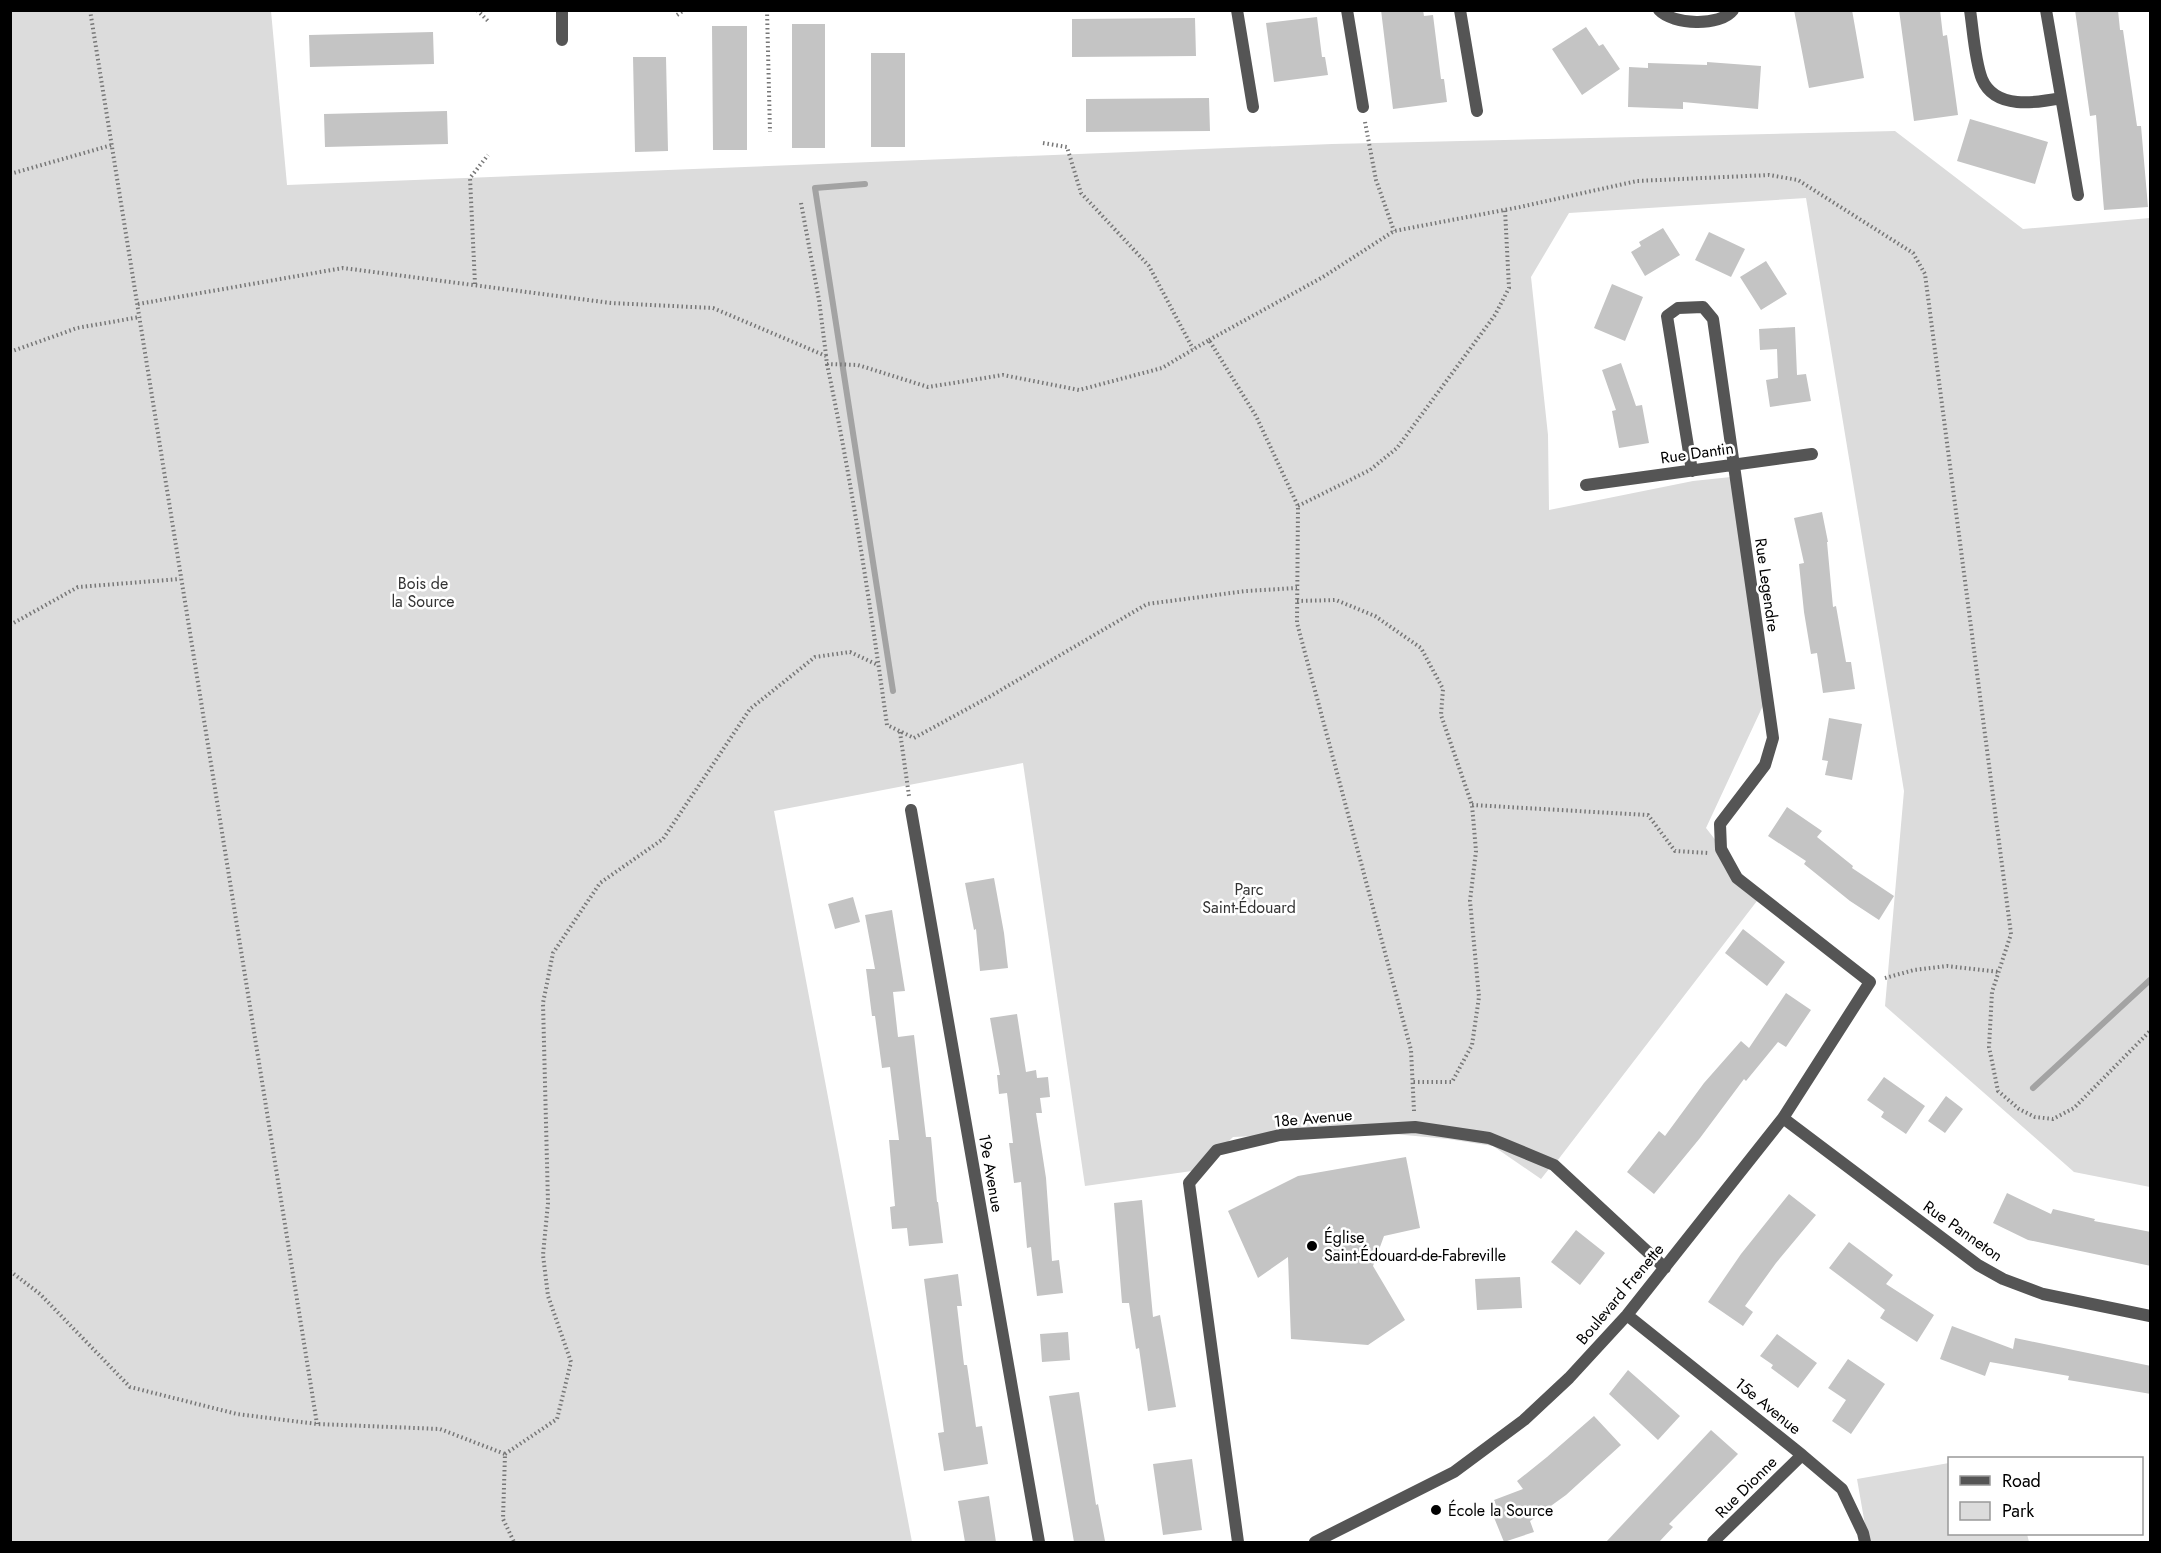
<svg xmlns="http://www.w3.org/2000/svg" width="2161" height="1553" viewBox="0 0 2161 1553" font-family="Jost,sans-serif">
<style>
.green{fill:#dcdcdc}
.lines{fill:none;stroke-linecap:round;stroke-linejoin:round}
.stream{stroke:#a3a3a3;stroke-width:6}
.building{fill:#c4c4c4}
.path{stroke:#777;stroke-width:4;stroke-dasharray:1.5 3;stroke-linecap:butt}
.lane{stroke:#555;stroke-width:12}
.street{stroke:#555;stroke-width:12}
.poi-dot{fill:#000;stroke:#fff;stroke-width:2}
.labels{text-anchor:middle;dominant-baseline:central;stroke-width:5;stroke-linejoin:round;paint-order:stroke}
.street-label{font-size:16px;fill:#000;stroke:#fff}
.park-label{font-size:16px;fill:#333;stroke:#fff}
.poi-label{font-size:16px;fill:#000;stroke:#fff;text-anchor:start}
</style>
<rect width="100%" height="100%" fill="#fff"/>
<!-- green -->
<path class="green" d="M11,11H271L287,185L1332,144L1895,131L2023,229L2150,218V1187L2074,1172L1885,1006L1904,791L1806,198L1569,213L1531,277L1548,435L1549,510L1693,481L1731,477L1767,697L1706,828L1760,897L1554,1165H1552L1541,1179L1493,1146L1448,1139L1361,1131L1233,1137L1199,1170L1085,1186L1023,763L774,811L912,1542H11Z
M1949,1463L1950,1534H2027L2029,1542H1868L1857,1479Z"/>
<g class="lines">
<!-- stream -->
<path class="stream" d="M865,184L815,188L893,691
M2033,1088L2150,980"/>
</g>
<!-- building -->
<path class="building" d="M1381,10H1423L1424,16L1433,15L1441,79H1444L1447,102L1393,109Z
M1794,10H1852L1864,78L1809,88Z
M1899,10H1940L1943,36L1947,35L1958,115L1914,121Z
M2075,10H2118L2120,30H2123L2137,126H2141L2148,207L2104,210L2096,115L2090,116Z
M1317,17L1322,57H1325L1328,75L1274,82L1266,23Z
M1195,18L1196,56L1072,57V19Z
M792,24H825V148H792Z
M712,26H747V150H713Z
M1586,27L1599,46L1603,44L1620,69L1582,95L1552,49Z
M433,32L434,64L310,67L309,35Z
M871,53H905V147H871Z
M633,57H666L668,151L635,152Z
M1707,62L1761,66L1758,109L1683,102V109L1628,107L1629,67L1648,68V63L1707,65Z
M1209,98L1210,131L1086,132V99Z
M447,111L448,144L325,147L324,114Z
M1970,119L2048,142L2035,184L1957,161Z
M1663,228L1680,255L1645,276L1631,252L1641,246L1639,242Z
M1709,232L1745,249L1731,277L1695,260Z
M1766,261L1787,294L1761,310L1740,277Z
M1612,284L1643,297L1625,341L1594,328Z
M1795,327L1797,375L1806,374L1811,401L1770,407L1766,380L1778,378L1777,349L1760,350L1759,329Z
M1621,363L1636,406L1642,405L1649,443L1619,448L1612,411L1616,410L1602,370Z
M1822,512L1828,542H1827L1833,607L1836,606L1846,662H1851L1855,689L1823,693L1817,653L1811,654L1804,612L1799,564L1804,563L1794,518Z
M1829,718L1862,724L1852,780L1825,775L1828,761L1822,760Z
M1787,807L1822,831L1817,837L1853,866L1852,868L1894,896L1879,920L1850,901L1804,864L1806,861L1768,836Z
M994,878L1004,933L1008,968L980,971L976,929L974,930L965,883Z
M853,897L860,922L835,929L828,904Z
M892,910L905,991L893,992L898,1037L914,1035L926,1137H931L937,1202H938L943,1243L909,1246L907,1228L892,1229L890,1207L895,1206L889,1140H899L890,1067L882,1068L875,1016H872L866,969H875L865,915Z
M1743,929L1785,962L1767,986L1725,953Z
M1786,993L1811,1010L1786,1047L1778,1042L1746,1081L1744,1079L1700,1138L1654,1194L1627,1172L1659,1131L1665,1136L1704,1083L1741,1041L1749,1048Z
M1017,1014L1026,1072L1036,1070L1037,1078L1048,1077L1050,1097L1040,1098L1042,1113H1036L1046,1178L1052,1261L1059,1260L1063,1293L1037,1296L1031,1247L1027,1248L1021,1182L1014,1183L1009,1143H1013L1007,1093L999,1094L997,1075H1000L990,1018Z
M1884,1077L1925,1106L1906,1134L1881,1117L1884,1112L1867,1100Z
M1946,1096L1963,1109L1945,1133L1928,1121Z
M1406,1157L1420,1228L1384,1236L1373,1266L1405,1320L1368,1345L1291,1339L1288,1257L1258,1278L1228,1211L1298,1176Z
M2007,1193L2051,1214L2053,1209L2095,1219L2094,1221L2151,1232V1266L2028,1240L1993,1223Z
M1789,1194L1816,1215L1776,1263L1745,1306L1753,1312L1743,1326L1708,1302L1741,1254Z
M1142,1200L1153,1317L1160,1315L1176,1407L1148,1411L1139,1348L1136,1349L1129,1303H1122L1114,1203Z
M1576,1230L1605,1253L1580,1285L1551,1262Z
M1849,1242L1893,1275L1886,1284L1934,1315L1917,1342L1880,1318L1885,1310L1829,1268Z
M958,1274L962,1306H957L964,1365H967L976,1427L982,1426L988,1464L944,1471L938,1433L944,1432L924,1279Z
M1520,1277L1522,1308L1477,1310L1475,1279Z
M1952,1326L2013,1349L2015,1338L2151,1366V1394L2068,1380L2069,1376L1990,1362L1985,1376L1940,1359Z
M1068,1332L1070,1360L1042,1362L1040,1334Z
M1777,1334L1817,1363L1798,1388L1771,1368L1773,1365L1760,1356Z
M1848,1359L1885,1384L1851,1434L1832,1421L1846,1400L1828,1388Z
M1628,1370L1680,1416L1658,1440L1609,1394Z
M1079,1392L1096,1505L1098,1504L1105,1541L1095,1542H1074L1049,1396Z
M1594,1416L1621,1445L1566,1495L1530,1521L1534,1532L1504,1542L1493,1515L1499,1513L1494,1500L1523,1489L1517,1481L1547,1457Z
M1711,1430L1738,1454L1669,1524L1673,1527L1659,1542H1606Z
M1192,1459L1202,1530L1163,1535L1153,1464Z
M989,1496L996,1542H965L958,1501Z"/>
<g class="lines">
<!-- path -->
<path class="path" d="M90,10L317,1424
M477,10L489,22
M767,10L770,132
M677,15L684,10
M1365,122L1376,180L1394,231
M1043,143L1067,147L1081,193L1149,266L1193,349
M10,174L112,145
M801,203L819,300L826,355
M475,284L470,178L488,155
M138,304L343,268L611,303L713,308L826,356L827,364L858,365L928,387L1003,375L1079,390L1162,368L1209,340L1256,416L1298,506L1297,623L1411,1050L1414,1111
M1209,340L1323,277L1394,231L1520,207L1637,181L1769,175L1798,180L1913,253L1925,274L2011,934L1992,992L1989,1047L1998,1091L2019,1109L2035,1117L2053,1119L2074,1108L2150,1031
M10,352L77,328L140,317
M827,364C852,483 870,604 887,725L914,738L989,697L1147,604L1246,591L1297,588
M1298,506L1370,470L1397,448L1495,315L1509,288L1505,210
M1297,601L1336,600L1375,616L1421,648L1443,689L1441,715L1472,805L1476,851L1470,901L1479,997L1472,1045L1452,1082H1413
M10,625L78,587L180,579
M900,732L909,796
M1472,805L1648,815L1675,851L1708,853
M1885,978L1914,970L1947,966L2000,972
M10,1271L40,1294L130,1387L237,1414L317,1424L440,1429L505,1454L503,1519L514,1542
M505,1454L557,1419L571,1362L548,1296L543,1255L548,1203L543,1003L553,953L600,883L663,839L750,709L815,657L850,652L878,665"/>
<!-- lane -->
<path class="lane" d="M562,10V40
M1237,10L1253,107
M1347,10L1363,107
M1460,10L1477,111
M1970,10C1973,30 1975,62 1982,79C1995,110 2036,103 2061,98
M2046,10L2078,195"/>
<!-- street -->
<path class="street" d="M1659,10C1673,25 1720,27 1733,10
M1586,485L1812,454
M911,810L1039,1542
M1783,1118L1978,1265L2003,1279L2043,1294L2150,1316
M1627,1315L1802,1455L1842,1489L1863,1533L1865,1542
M1238,1542L1189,1183L1217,1150L1280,1135L1415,1127L1489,1138L1554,1165L1665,1268
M1315,1542L1454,1472L1524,1420L1569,1378L1627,1315L1783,1118L1870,982L1737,878L1721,849L1720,824L1765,765L1773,738L1713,319L1703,307L1678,308L1667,316L1692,471
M1713,1542L1802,1455"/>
</g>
<!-- markers -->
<g class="poi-dot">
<circle cx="1312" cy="1246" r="6"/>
<circle cx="1436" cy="1510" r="6"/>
</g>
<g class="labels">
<!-- street labels -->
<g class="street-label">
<text transform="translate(1697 453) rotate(-8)">Rue Dantin</text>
<text transform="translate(1767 585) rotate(82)">Rue Legendre</text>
<text transform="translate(1313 1118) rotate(-5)">18e Avenue</text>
<text transform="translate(991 1173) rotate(80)">19e Avenue</text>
<text transform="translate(1963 1231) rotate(35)">Rue Panneton</text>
<text transform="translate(1620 1294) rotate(-50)">Boulevard Frenette</text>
<text transform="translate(1768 1406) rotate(39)">15e Avenue</text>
<text transform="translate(1746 1487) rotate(-45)">Rue Dionne</text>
</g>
<!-- park labels -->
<g class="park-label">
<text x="423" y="583">Bois de<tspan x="423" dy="18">la Source</tspan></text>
<text x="1249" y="889">Parc<tspan x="1249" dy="18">Saint-Édouard</tspan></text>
</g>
<!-- poi labels -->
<g class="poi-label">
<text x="1324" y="1237">Église<tspan x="1324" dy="18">Saint-Édouard-de-Fabreville</tspan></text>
<text x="1448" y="1510">École la Source</text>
</g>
</g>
<!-- border -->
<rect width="2161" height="1553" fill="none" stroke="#000000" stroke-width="24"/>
<!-- legend -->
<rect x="1948" y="1457" width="195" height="78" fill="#ffffff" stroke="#999999" stroke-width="1.5"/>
<rect x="1960" y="1476" width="30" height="9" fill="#555555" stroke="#999999" stroke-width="1.5"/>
<text x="2002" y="1487" font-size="18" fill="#000000">Road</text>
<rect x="1960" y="1502" width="30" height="18" fill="#dcdcdc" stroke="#999999" stroke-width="1.5"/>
<text x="2002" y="1517" font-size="18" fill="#000000">Park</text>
</svg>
